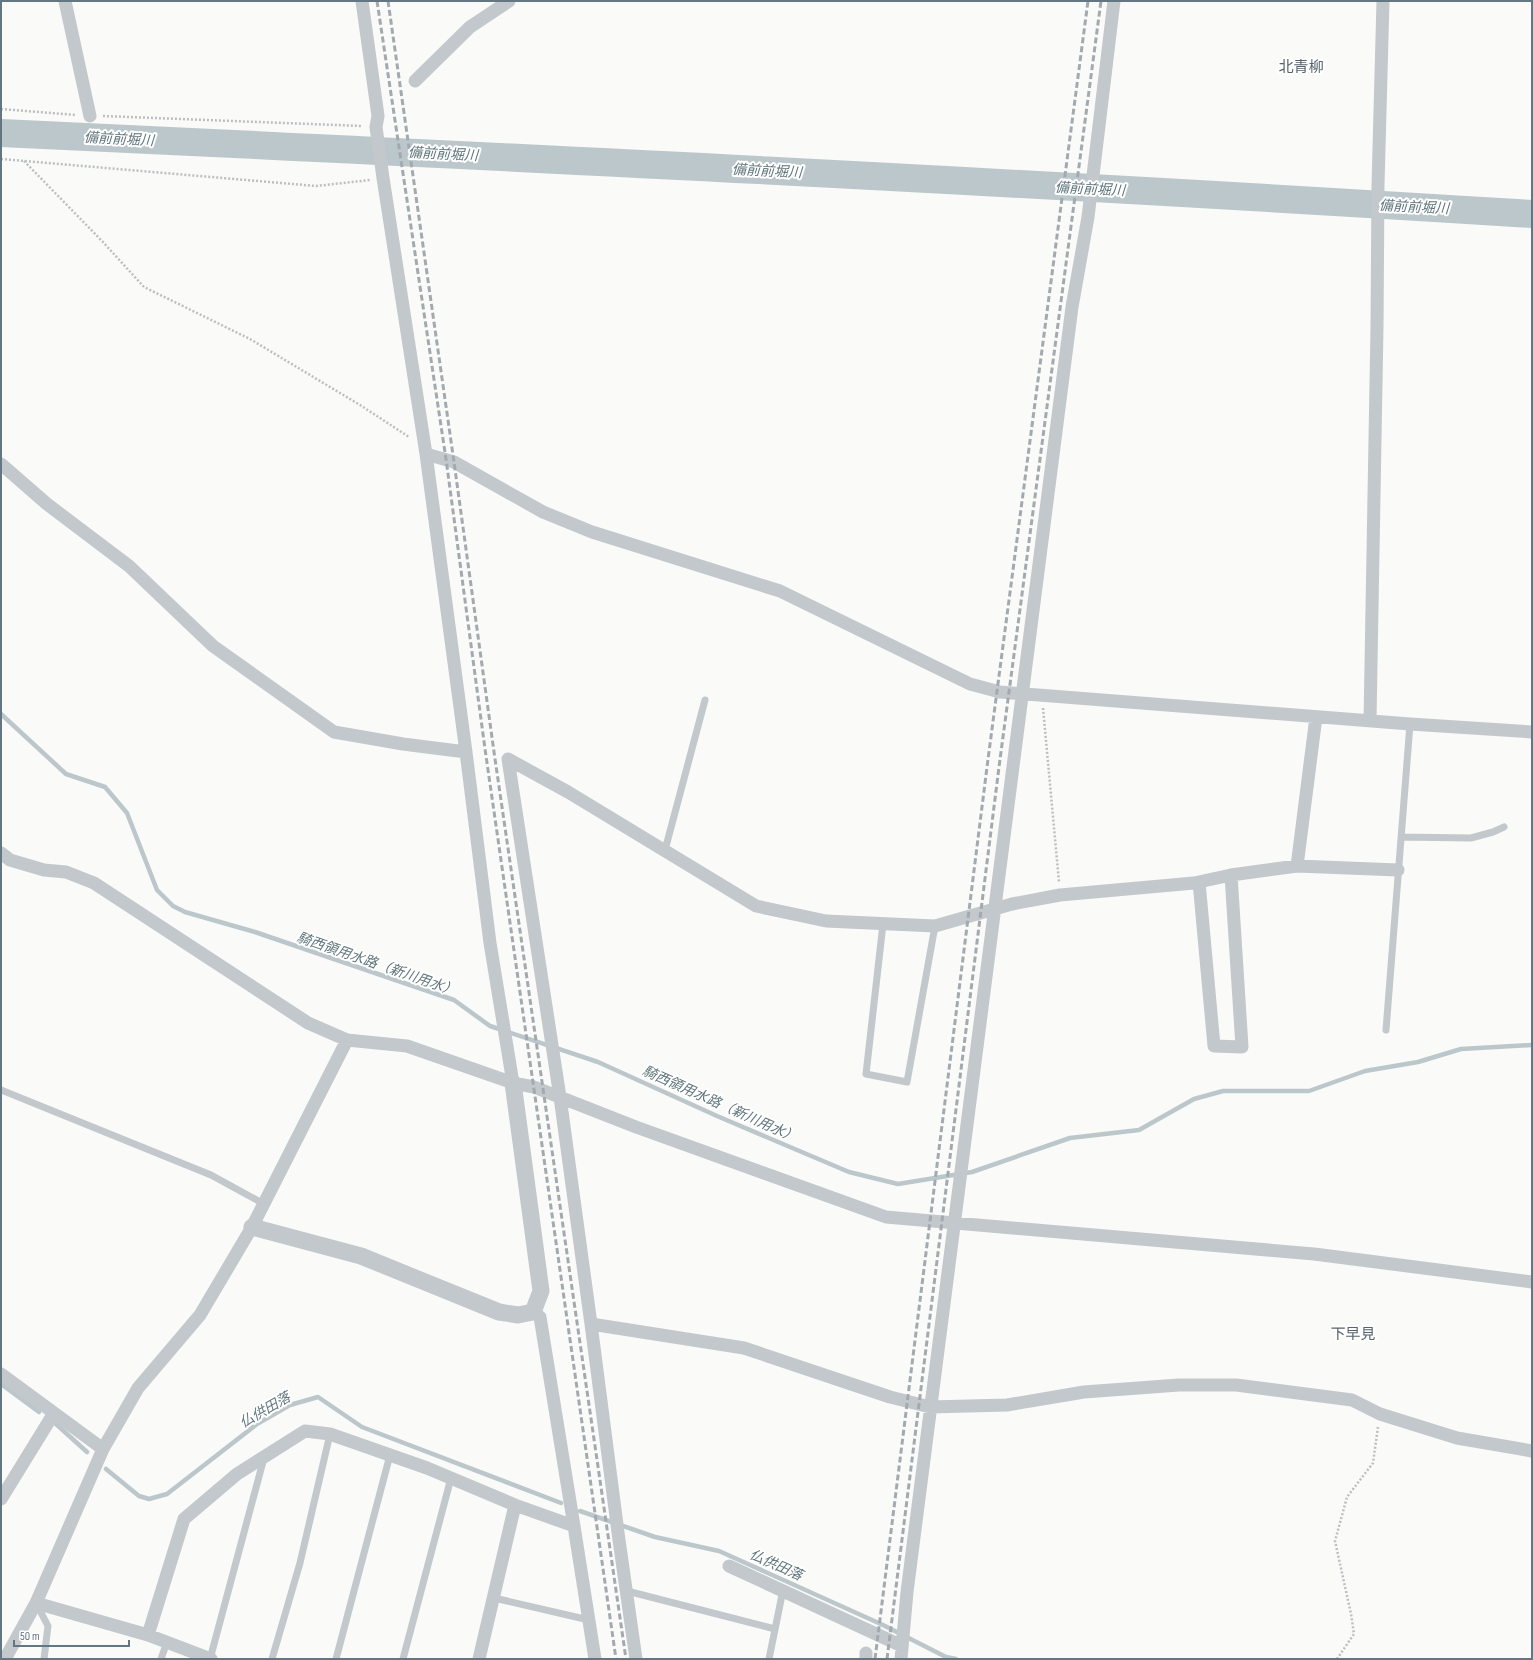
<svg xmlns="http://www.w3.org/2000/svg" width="1533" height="1660" viewBox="0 0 1533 1660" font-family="'Sofia Sans Condensed','Noto Sans JP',sans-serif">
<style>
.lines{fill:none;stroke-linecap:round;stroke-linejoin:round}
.stream{stroke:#bbc7cb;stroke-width:4.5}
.river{stroke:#bbc7cb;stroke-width:28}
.path{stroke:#bbbfc2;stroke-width:2.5;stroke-dasharray:2 2;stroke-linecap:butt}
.service{stroke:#c3c8cc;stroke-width:7}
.minor{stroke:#c3c8cc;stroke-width:13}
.tertiary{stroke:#c3c8cc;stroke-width:17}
.rail{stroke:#a2aab0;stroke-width:3;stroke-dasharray:6 3;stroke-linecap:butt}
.labels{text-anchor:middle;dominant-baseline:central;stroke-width:4;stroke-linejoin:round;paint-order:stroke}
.water-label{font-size:14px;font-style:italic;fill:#60757c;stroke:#fff}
.quarter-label{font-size:15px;fill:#57646e;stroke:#fff}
</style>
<rect width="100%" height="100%" fill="#fafaf8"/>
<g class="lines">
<!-- stream -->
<path class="stream" d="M1,714L66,774L105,787L127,813L157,890L173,906L185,912L255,932L454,1000L490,1026L598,1062L717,1116L849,1172L898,1184L972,1172L1070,1138L1139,1130L1194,1099L1223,1091H1309L1365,1071L1418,1062L1461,1049L1532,1045
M1,1384L39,1412
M56,1424L87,1452
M106,1469L139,1496L149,1499L167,1494L257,1424L290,1405L318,1397L362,1427L561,1503
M580,1511L655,1537L719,1551L883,1625L946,1657L956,1659"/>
<!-- river -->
<path class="river" d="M1,133C512,157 1022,182 1532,214"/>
<!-- path -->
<path class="path" d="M1,109L76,115
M103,116L362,126
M1,159L316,186L370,180
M24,161L102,241L144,287L250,339L360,405L409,437
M1043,708L1059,882
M1337,1659L1354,1634L1351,1614L1335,1541L1347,1497L1373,1463L1378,1427"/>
<!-- service -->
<path class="service" d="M1401,837L1471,838L1493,832L1504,827
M665,850L705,700
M883,924L866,1074L907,1082L935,926
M1386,1030L1410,724
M1,1090L211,1175L264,1204
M627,1591L775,1629
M494,1598L589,1620
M36,1603L48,1626L44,1659
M161,1659L167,1642
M210,1659L264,1458
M272,1659L300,1563L330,1434
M336,1659L390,1455
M403,1659L451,1478
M769,1659L783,1590"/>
<!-- minor -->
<path class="minor" d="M65,1L90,116
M362,1L378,116L376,127L383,178L426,454L466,752L490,943L513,1083
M415,81L470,27L509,1
M426,454L454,462L543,512L592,532L780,591L970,684L1000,692L1410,724L1532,732
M1,464L47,504L129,566L213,646L334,732L403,744L466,752
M1370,721L1377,327L1378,185L1383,1
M508,759L560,1097L591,1324L744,1348L890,1397L930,1407L1007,1405L1084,1392L1179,1385H1236L1352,1400L1380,1414L1457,1438L1532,1451
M508,759L568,792L756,906L826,921L935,926L1012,904L1060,895L1194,883L1231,875L1297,866L1316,717
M1,853L10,860L44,870L66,872L94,883L308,1023L347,1040L407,1046L513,1083L534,1087L636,1127L886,1217L1314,1254L1532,1282
M1297,866L1398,870
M1199,882L1214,1046L1242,1047L1231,875
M533,1312L540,1317L574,1526
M591,1324L619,1540L636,1659
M1,1374L103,1449
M1,1499L54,1413
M729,1566L902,1646
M36,1603L148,1635L211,1659
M148,1635L184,1519L237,1474L305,1431L330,1434L427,1468L515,1505L574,1526L595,1659
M5,1659L36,1603L103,1449L138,1388L200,1315L252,1227L347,1040
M479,1659L515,1505
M866,1659V1653
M901,1659L907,1592L1072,307L1088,217L1114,1"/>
<!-- tertiary -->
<path class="tertiary" d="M252,1227L361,1256L499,1312L518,1315L533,1312L541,1291L513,1083"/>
<!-- rail -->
<path class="rail" d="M377,1L446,459L485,749L616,1659
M388,1L454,462L494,752L626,1659
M875,1659L987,767L1088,1
M887,1659L999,767L1101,1"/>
</g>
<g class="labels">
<!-- water labels -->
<g class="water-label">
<text transform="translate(119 139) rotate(3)">備前前堀川</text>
<text transform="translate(443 154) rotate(3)">備前前堀川</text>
<text transform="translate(767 171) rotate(3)">備前前堀川</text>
<text transform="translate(1090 189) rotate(3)">備前前堀川</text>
<text transform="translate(1414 207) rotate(3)">備前前堀川</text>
<text transform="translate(377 964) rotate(19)">騎西領用水路（新川用水）</text>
<text transform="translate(720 1104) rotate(24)">騎西領用水路（新川用水）</text>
<text transform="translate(265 1410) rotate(-30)">仏供田落</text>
<text transform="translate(776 1565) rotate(24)">仏供田落</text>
</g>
<!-- quarter labels -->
<g class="quarter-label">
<text x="1301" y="67">北青柳</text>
<text x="1353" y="1334">下早見</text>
</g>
</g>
<!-- border -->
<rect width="1533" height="1660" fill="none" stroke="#657683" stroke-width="4"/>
<!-- scale -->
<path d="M14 1640v6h115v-6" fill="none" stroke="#657683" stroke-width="2"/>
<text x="20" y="1640" font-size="12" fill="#657683" stroke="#ffffff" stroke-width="3" paint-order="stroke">50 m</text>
</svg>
